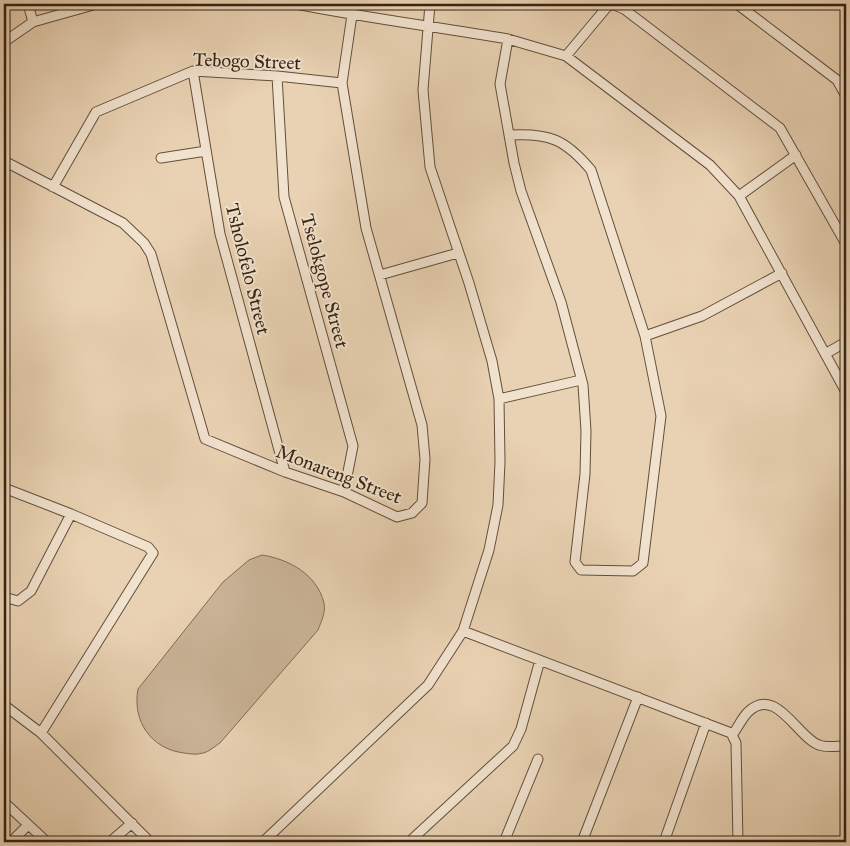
<svg xmlns="http://www.w3.org/2000/svg" width="850" height="846" viewBox="0 0 850 846" font-family="'IM FELL Great Primer',serif">
<style>
.green{fill:#cab498;stroke:#806c55}
.lines{fill:none;stroke-linecap:round;stroke-linejoin:round}
.minor-casing{stroke:#624f3a;stroke-width:11}
.minor{stroke:#f1e2ce;stroke-width:9}
.labels{text-anchor:middle;dominant-baseline:central;stroke-width:4;stroke-linejoin:round;paint-order:stroke}
.street-label{font-size:19px;fill:#352312;stroke:#f1e2ce}
</style>
<rect width="100%" height="100%" fill="#e9d2b3"/>
<filter id="stains"><feTurbulence type="fractalNoise" baseFrequency=".004" numOctaves="4"/><feColorMatrix values="0 0 0 0 .2 0 0 0 0 .09 0 0 0 0 .02 0 0 0 .5 -.17"/></filter>
<radialGradient id="worn" r=".72"><stop offset=".6" stop-color="#630" stop-opacity="0"/><stop offset="1" stop-color="#630" stop-opacity=".3"/></radialGradient>
<!-- green -->
<path class="green" d="M262,555C288,559 317,574 324,603C326,612 321,622 318,630L220,743C215,746 209,752 203,753C197,755 190,754 184,753C151,749 132,721 138,689L223,582L249,560Z"/>
<g class="lines">
<defs>
<path id="minor" d="M28,4L33,22
M296,4C367,18 438,27 508,39L500,84L514,163L521,191L561,302L583,385L586,431L585,474L575,562L581,570L633,571L643,563L661,416L645,336L591,170C565,139 549,133 510,135
M737,4L837,80L846,96
M844,4L846,8
M508,39L566,56L710,165L739,196L846,392
M4,42L33,22L97,4
M566,56L607,7L612,4L624,9L780,128L846,244
M193,71L220,234L285,472
M277,76L284,197L353,446L344,492
M161,158L206,151
M4,161L123,223L144,243L151,254L205,439L285,472L344,492L397,517L412,513L422,503L425,459L422,425L366,228L342,83L352,15
M53,187L96,112L193,71L277,76L342,83
M739,196L796,155
M380,275L458,253
M645,336L702,316L782,273
M825,354L846,342
M499,399L581,380
M4,488L71,514L148,547L153,553L41,733
M4,597L18,601L31,591L71,514
M463,631L731,733L736,743L738,842
M4,705L41,733L150,842
M733,734C738,727 742,718 748,712C776,685 797,737 819,745C826,748 838,746 846,746
M4,802L47,842
M11,842L28,825
M110,842L132,823
M263,842L428,685L463,631L489,550L498,505L500,462L499,399L492,361L469,283L430,167L423,90L430,4
M409,842L513,746L521,729L540,660
M504,842L538,759
M582,842L638,697
M664,842L706,723"/>
</defs>
<!-- minor casing -->
<use href="#minor" class="minor-casing"/>
<!-- minor -->
<use href="#minor" class="minor"/>
</g>
<g class="labels">
<!-- street labels -->
<g class="street-label">
<text transform="translate(247 61) rotate(2)">Tebogo Street</text>
<text transform="translate(248 269) rotate(76)">Tsholofelo Street</text>
<text transform="translate(325 281) rotate(75)">Tselokgope Street</text>
<text transform="translate(339 474) rotate(21)">Monareng Street</text>
</g>
</g>
<!-- margin -->
<rect width="850" height="846" fill="none" stroke="#e9d2b3" stroke-width="20"/>
<rect x="5" y="5" width="840" height="836" fill="none" stroke="#352312" stroke-width="2.5"/>
<rect x="10" y="10" width="830" height="826" fill="none" stroke="#352312"/>
<rect width="100%" height="100%" filter="url(#stains)"/>
<rect width="100%" height="100%" fill="url(#worn)"/>
</svg>
